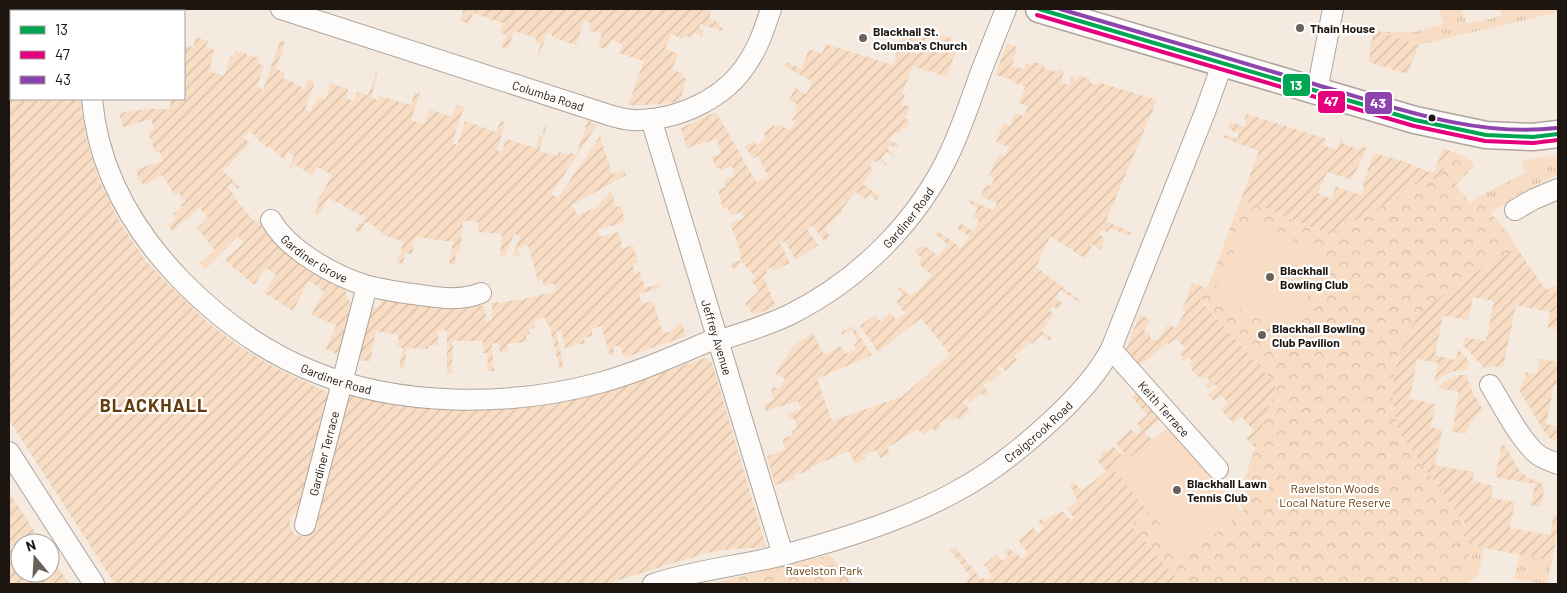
<svg xmlns="http://www.w3.org/2000/svg" width="1567" height="593" viewBox="0 0 1567 593" font-family="Barlow,sans-serif">
<style>
.grass{fill:url(#grass-tufts)}
.forest{fill:url(#forest-crowns)}
.garden{fill:url(#garden-furrows)}
.pitch{fill:#f8ddc4}
.lines{fill:none;stroke-linecap:round;stroke-linejoin:round}
.minor-casing{stroke:#ada59d;stroke-width:22}
.major-casing{stroke:#ada59d;stroke-width:29}
.minor{stroke:#fefcfa;stroke-width:20}
.major{stroke:#fefcfa;stroke-width:26}
.bus-1-casing{stroke:#fff;stroke-width:8}
.bus-2-casing{stroke:#fff;stroke-width:8}
.bus-3-casing{stroke:#fff;stroke-width:8}
.bus-1{stroke:#00a651;stroke-width:4}
.bus-2{stroke:#e5007d;stroke-width:4}
.bus-3{stroke:#8e44ad;stroke-width:4}
.poi-dot{fill:#696059;stroke:#fff;stroke-width:2}
.bus-dot{fill:#1d1610;stroke:#fff;stroke-width:2}
.labels{text-anchor:middle;dominant-baseline:central;stroke-width:4.5;stroke-linejoin:round;paint-order:stroke}
.poi-label{font-size:12px;font-weight:bold;fill:#1d1610;stroke:#fff;text-anchor:start}
.street-label{font-size:12px;fill:#1d1610;stroke:#fff}
.park-label{font-size:12px;fill:#663c09;stroke:#fff}
.district-label{font-size:18px;font-weight:bold;letter-spacing:1px;fill:#643c0e;stroke:#fff}
.line-badge{stroke:#fff;stroke-width:2}
.badge-label{font-size:14px;text-anchor:middle;font-weight:bold;fill:#fff}
</style>
<defs>
<pattern id="grass-tufts" width="24" height="20" patternUnits="userSpaceOnUse" patternTransform="scale(1.25)"><rect width="24" height="20" fill="#f8ddc4"/><path d="M3 7l-1-3M5 7V3M7 7l1-3M15 17l-1-3M17 17v-4M19 17l1-3" fill="none" stroke="#d4bda7"/></pattern>
<pattern id="forest-crowns" width="20" height="18" patternUnits="userSpaceOnUse" patternTransform="scale(1.25)"><rect width="20" height="18" fill="#f8ddc4"/><path d="M2 6a3 3 0 1 1 6 0M12 15a3 3 0 1 1 6 0" fill="none" stroke="#d4bda7"/></pattern>
<pattern id="garden-furrows" width="10" height="10" patternUnits="userSpaceOnUse" patternTransform="scale(1.25)"><rect width="10" height="10" fill="#f8ddc4"/><path d="M-1 1l2-2M0 10L10 0M9 11l2-2" fill="none" stroke="#d4bda7"/></pattern>
</defs>
<rect width="100%" height="100%" fill="#f5eae0"/>
<!-- grass -->
<path class="grass" d="M1438,9H1461L1467,24L1502,16L1500,9H1558V12L1419,45L1383,32H1415L1444,24Z
M1558,155V175C1534,184 1513,198 1491,213L1478,197L1527,172L1521,163L1526,160Z
M1469,545L1484,548L1478,576L1466,584H1456C1465,572 1470,560 1469,545Z
M1519,554L1552,561L1547,584L1514,579Z"/>
<!-- forest -->
<path class="forest" d="M1450,151L1466,157L1475,165L1456,185L1470,203L1478,197L1509,235L1517,248L1471,275L1411,327L1402,345L1397,359L1394,373L1395,415L1397,426L1400,434L1456,510C1473,535 1475,559 1456,584H1174L1178,581L1131,524L1147,510L1165,529L1161,532L1185,560L1244,510L1237,502L1247,494L1242,488L1244,481L1276,385L1200,299L1210,282L1241,199L1329,234L1391,201L1426,177L1441,175Z
M830,555L853,584H709Z"/>
<!-- garden -->
<path class="garden" d="M9,9H90L89,11H11V99H80L86,138L99,180L120,223L146,261L163,279L207,322L240,347L272,366L327,392L329,395L300,511C276,521 300,553 317,526L316,520L347,395L351,394L459,410L504,409L547,404L615,389L704,358L711,362L713,366L766,547L719,550L673,563L607,584H115L9,420Z
M459,9H706L711,11L709,19L720,23L719,26L723,28L722,31L700,24L699,29L704,30L702,36L694,33L691,38L685,36L683,39L671,34L665,49L678,54L672,70L683,73L682,77L687,79L680,101C662,105 646,106 628,105L644,61L619,53L623,44L611,40L607,49L598,47L602,34L589,30L591,23L584,21L576,45L552,37V34L547,33L539,56H537L541,44L535,42L536,38L514,31L508,49L502,47L506,35L500,32L503,23L473,13L468,25H466L467,23L460,21L463,11Z
M913,27L928,31L924,46L928,48L930,42L936,43L939,34L953,39L950,48L956,50L947,77L913,66L902,93L905,95L902,104L910,107L905,119L910,120L906,129L902,128L899,133L894,132L890,141L899,145L898,148L890,145L887,149L894,154L893,156L886,152L881,159L887,163L886,165L878,160L877,162L873,160L869,166L872,168V171L863,184L879,196L876,200L870,194L865,199L856,192L841,210L843,211L824,229L830,236L825,242L812,225L807,229L818,245L796,260L785,241L780,243L790,263L773,271L771,267L766,270L768,274L763,276L776,306L754,315L745,304L759,291L751,280L755,277L742,262L734,269L730,264L741,260L739,251L740,250L730,224L744,218L741,212L730,215L728,208L723,209L718,190L726,187L724,179L735,176L732,166L720,170V168L716,169L712,157L721,154L717,139L687,148L681,128L716,112L756,182L768,176L758,156L753,158L745,147L753,141L757,145L766,138L763,133L774,125L776,127L778,124L790,130L795,122L792,120L797,110L794,108L799,105L789,100L795,88L806,94L813,82L785,66L787,62L801,69L809,49L822,54L826,44L893,65L903,34L910,36Z
M1373,29L1419,45L1407,74L1369,62Z
M196,37L208,41L206,47L215,50L209,71L224,76L231,56L234,57L236,51L259,58L258,64L264,66L257,87L263,90L280,41L285,42L276,69L285,73L283,79L294,82V84L305,88L308,80L315,82L305,110L310,112L318,97L326,99L330,83L348,89L346,98L354,101L357,92L368,95L376,73L378,74L371,98L378,100L379,96L411,105L415,92L420,93L411,120L424,124L429,109L452,117L457,105L464,107L452,143L457,145L465,121L496,132L501,121L505,122L497,151L502,152L506,139L536,148L539,136H542L545,125H547L539,151L557,156L559,152L570,155L571,153L576,155L588,120L597,125L551,194L558,198L600,136L612,174L624,170L626,175L572,205L578,216L598,206L611,190L616,207L621,206L625,222L598,230L599,237L618,232L623,248L633,245L638,262L632,264L635,273L640,272L645,288L660,284L661,288L639,294L642,304L653,301L663,333L672,331V329L677,328L676,325L682,323L686,336L624,358L620,345L613,347L615,355L610,356L601,326L591,329L593,336L583,338L585,343L565,348L561,330L556,331L564,368L560,369L549,325H547L545,317L534,320L535,328L529,329L530,334L526,335L527,342L507,344L508,351L500,352L498,344L495,343L492,344L494,371H488L487,353H483V341H453L452,373H447V330L438,331V346L429,345L428,349L407,348L404,369L399,368L403,348L397,346L399,335L376,331L370,362L355,359L368,311L379,306L386,296L448,305L485,306L486,321L492,320V303L520,300L556,291L554,284L544,286L542,280L538,281L528,245L518,248L520,255L512,257L520,236L514,234L505,257L500,256L502,234L478,232V222L463,221L460,252H456L455,265L449,263L453,242L415,237L412,254L405,253L403,264L397,262L404,242L381,234V231L374,229L375,226L365,222L360,233L355,230L359,223L362,224L366,216L363,214L362,216L329,198L318,216L314,213L319,205L316,202L327,185H326L332,175L318,167L312,175L294,164L291,169L289,168L294,155L287,152L284,160L270,146L267,148L250,131L243,137L250,143L223,171L240,187L237,189L231,183L227,187L233,193L232,195L254,221L259,220L262,227L270,235L345,288L347,298L355,308L342,356L326,349L336,325L311,315L324,291L319,289L320,287L308,281L293,311L264,293L276,275L266,268L254,285L225,260L244,242L238,236L205,269L200,263L215,250L197,228L208,218L199,208L173,231L168,225L176,219L173,214L182,208L181,205L185,202L179,193L175,195L162,175L144,186L141,181H139L136,169L163,161L160,152L155,153L148,131L154,129L151,119L123,127L119,113L147,109H170L171,100L147,99H184V45L193,48Z
M1007,44L1017,47L1012,66L1024,69L1026,63L1032,65L1033,62L1045,65L1044,69L1057,72L1058,69L1064,71L1062,79V83L1069,85L1072,77L1077,79L1078,75L1091,79L1090,83L1097,85L1098,82L1157,100L1106,221L1132,233L1131,236L1109,228L1108,232L1101,230L1099,235L1105,238L1101,250L1092,244L1086,259L1050,236L1036,267L1081,301L1079,302L1060,290L1055,298L1062,303L1057,309L1053,306L1049,310L1054,314L1042,331L1052,338L1050,341L1042,335L1032,344L1030,342L1014,356L1017,360L1005,371L999,365L997,367L1002,372L991,382L989,380L983,386L989,393L984,397L981,393L970,403L966,399L963,402L970,410L959,420L956,417L952,419L950,416L939,423L942,427L935,432L932,428L923,435L918,429L887,448L890,454L880,458L876,450L864,455L866,459L855,464L849,451L811,467L812,470L794,475L795,479L775,485L767,456L785,450L782,439L793,435L792,431L797,428L794,419H789L787,414L801,409L798,401L766,411L763,404L774,400L771,390L774,387L779,389L785,379L776,374C785,355 794,343 813,333L824,355L841,346L845,354L856,349L854,344L858,342L852,330L842,335L841,332L853,326L872,355L817,379L832,421L903,396L950,354L921,318L878,352L860,326L875,315L880,321L891,312L896,320L905,313L896,301L903,295L898,289L900,287L911,296L915,291L917,292L932,275L918,263L922,258L914,251L919,246L921,248L924,245L938,256L948,245L934,233L936,230L961,248L969,236L957,228L960,223L973,231L979,221L973,217L978,208L967,201L968,199L993,210L997,203L981,196L986,184L991,186L994,179L989,176L999,154L1005,156L1009,147L996,142L1003,123L1010,126L1015,113L1024,116L1028,106L1019,103L1025,87L1013,82L1014,80L995,75Z
M1247,114L1326,139L1324,146L1337,150L1341,138L1343,139L1342,143L1359,150L1361,146L1367,148L1352,180L1327,172L1318,193L1331,199L1336,187L1361,195L1364,187L1362,185L1374,153L1402,161L1432,173L1434,172L1443,148L1450,151C1448,156 1443,176 1438,178C1434,181 1430,178 1426,177L1391,201L1329,234L1241,199L1259,151L1224,138L1225,135L1237,139L1239,133L1228,129L1230,122L1244,127L1246,121L1244,120Z
M1517,248L1539,281L1547,290L1558,284V330L1547,327L1550,312L1516,305L1503,367L1493,366L1484,368L1463,345L1465,337L1486,341L1494,301L1473,297L1468,320L1443,316L1435,355L1456,360L1458,349L1469,361L1467,370C1453,370 1444,374 1434,384L1438,363L1417,359L1410,399L1435,404L1431,427L1442,430L1435,465L1474,472L1472,481L1494,486L1491,498L1515,502L1510,528L1550,535L1554,514L1558,515V528L1552,561L1469,545L1467,531L1464,522L1400,434L1397,426L1393,401L1394,373L1402,345L1411,327L1425,308L1471,275Z
M1192,283L1206,288L1200,300L1276,385L1255,448L1246,438L1252,434V429L1241,416L1233,423L1221,409L1228,403L1221,395L1214,401L1208,395L1217,387L1214,384L1208,389L1205,386L1210,381L1207,377L1203,379L1200,376L1198,377L1191,369L1192,368L1189,364L1192,361L1188,357L1183,361L1181,359L1183,357L1180,353L1185,349L1176,338L1169,344L1167,343L1140,366L1127,352L1126,349L1140,314L1150,320L1144,331L1150,334V337L1152,340L1159,339L1168,324L1176,328L1185,312L1182,310Z
M1540,359L1558,362V385H1554L1546,424L1558,427V441L1553,440L1547,436L1519,390C1520,384 1525,381 1526,372L1537,374Z
M1459,375H1467C1469,388 1476,398 1483,409L1473,420L1465,434L1452,432L1459,392L1438,388C1444,381 1450,378 1459,375Z
M1137,392L1161,419L1145,432L1152,440L1114,470L1147,510L1131,525L1179,581L1174,584H969L966,581L971,577L950,550L955,547L981,579L983,578L988,580L990,578L991,574L984,565L997,554L1002,561L1008,556L1004,552L1009,548L1015,554L1017,553L1021,559L1028,553L1018,540L1033,528L1038,533L1044,529L1038,520L1041,518L1044,522L1055,513L1057,515L1063,511L1070,520L1074,518L1067,509L1078,500L1073,493L1074,491L1069,485L1073,481L1082,491L1106,471L1097,460L1102,456L1100,454L1105,450L1106,452L1113,446L1122,455L1124,453L1116,443L1131,429L1136,434L1142,429L1137,424L1147,415L1132,397Z
M1502,443C1510,450 1513,463 1522,473C1528,479 1536,479 1542,484L1544,490L1541,507L1531,505L1535,484L1495,477Z
M9,492L42,543H20V573H50V555L69,584H9Z"/>
<!-- pitch -->
<path class="pitch" d="M1252,219L1328,258L1288,334L1212,295Z
M1168,427L1242,512L1185,560L1161,532L1165,529L1147,510L1114,470Z"/>
<g class="lines">
<defs>
<g id="minor">
<path id="s1" d="M281,9L609,115C619,118 629,121 640,120C680,119 726,98 748,62C759,46 765,27 771,9"/>
<path d="M100,11V9"/>
<path d="M1317,91L1333,9"/>
<path id="s2" d="M92,99C98,169 132,229 180,279C218,318 262,351 312,371C398,407 510,407 599,383C640,372 678,354 717,338"/>
<path id="s3" d="M651,119L783,555"/>
<path d="M1515,210L1534,199L1558,189"/>
<path id="s4" d="M271,220C288,250 334,276 368,286C385,290 403,293 420,295C441,298 461,301 481,293"/>
<path id="s5" d="M718,341C742,333 766,326 789,315C858,281 919,221 951,150C963,124 972,96 982,69C990,49 998,29 1006,9"/>
<path id="s6" d="M1111,349L1218,469"/>
<path d="M1490,385C1502,404 1520,440 1537,454C1543,459 1551,461 1558,464"/>
<path d="M9,452L94,584"/>
<path id="s7" d="M305,525L367,286"/>
<path id="s8" d="M653,584C695,570 740,566 783,555C840,540 905,520 957,491C991,473 1023,447 1051,421C1074,400 1096,377 1111,349L1205,112L1223,62"/>
</g>
<path id="major" d="M1039,9L1415,120L1486,135L1533,137L1558,134"/>
</defs>
<!-- minor casing -->
<use href="#minor" class="minor-casing"/>
<!-- major casing -->
<use href="#major" class="major-casing"/>
<!-- minor -->
<use href="#minor" class="minor"/>
<!-- major -->
<use href="#major" class="major"/>
<defs>
<path id="bus-1" d="M1039,9L1415,120L1486,135L1533,137L1558,134"/>
<path id="bus-2" d="M1037,15L1414,126L1485,141L1533,143L1558,140"/>
<path id="bus-3" d="M1060,9C1142,33 1225,57 1307,82C1388,105 1472,138 1557,128"/>
</defs>
<!-- bus-1 casing -->
<use href="#bus-1" class="bus-1-casing"/>
<!-- bus-2 casing -->
<use href="#bus-2" class="bus-2-casing"/>
<!-- bus-3 casing -->
<use href="#bus-3" class="bus-3-casing"/>
<!-- bus-1 -->
<use href="#bus-1" class="bus-1"/>
<!-- bus-2 -->
<use href="#bus-2" class="bus-2"/>
<!-- bus-3 -->
<use href="#bus-3" class="bus-3"/>
</g>
<!-- markers -->
<g class="poi-dot">
<circle cx="1300" cy="28" r="5"/>
<circle cx="863" cy="38" r="5"/>
<circle cx="1270" cy="277" r="5"/>
<circle cx="1262" cy="335" r="5"/>
<circle cx="1177" cy="490" r="5"/>
</g>
<circle class="bus-dot" cx="1432" cy="118" r="4.5"/>
<g class="labels">
<!-- poi labels -->
<g class="poi-label">
<text x="1310" y="28">Thain House</text>
<text x="873" y="31">Blackhall St.<tspan x="873" dy="14">Columba's Church</tspan></text>
<text x="1280" y="270">Blackhall<tspan x="1280" dy="14">Bowling Club</tspan></text>
<text x="1272" y="328">Blackhall Bowling<tspan x="1272" dy="14">Club Pavilion</tspan></text>
<text x="1187" y="483">Blackhall Lawn<tspan x="1187" dy="14">Tennis Club</tspan></text>
</g>
<!-- street labels -->
<g class="street-label">
<text stroke="none"><textPath href="#s1" startOffset="281">Columba Road</textPath></text>
<text stroke="none"><textPath href="#s5" startOffset="231">Gardiner Road</textPath></text>
<text stroke="none"><textPath href="#s4" startOffset="59">Gardiner Grove</textPath></text>
<text stroke="none"><textPath href="#s3" startOffset="228">Jeffrey Avenue</textPath></text>
<text stroke="none"><textPath href="#s2" startOffset="392">Gardiner Road</textPath></text>
<text stroke="none"><textPath href="#s6" startOffset="80">Keith Terrace</textPath></text>
<text stroke="none"><textPath href="#s8" startOffset="420">Craigcrook Road</textPath></text>
<text stroke="none"><textPath href="#s7" startOffset="74">Gardiner Terrace</textPath></text>
</g>
<!-- park labels -->
<g class="park-label">
<text x="1335" y="488">Ravelston Woods<tspan x="1335" dy="14">Local Nature Reserve</tspan></text>
<text x="824" y="570">Ravelston Park</text>
</g>
<!-- district labels -->
<g class="district-label">
<text x="154" y="405">BLACKHALL</text>
</g>
</g>
<g class="line-badge">
<rect x="1282" y="73" width="29" height="24" rx="5" fill="#00a651"/>
<rect x="1317" y="90" width="29" height="24" rx="5" fill="#e5007d"/>
<rect x="1364" y="91" width="29" height="24" rx="5" fill="#8e44ad"/>
</g>
<g class="badge-label">
<text x="1296" y="90">13</text>
<text x="1331" y="106">47</text>
<text x="1378" y="108">43</text>
</g>
<!-- border -->
<rect width="1567" height="593" fill="none" stroke="#1d1610" stroke-width="20"/>
<!-- legend -->
<rect x="10" y="10" width="175" height="90" fill="#ffffff" stroke="#a5a29f"/>
<rect x="20" y="26" width="25" height="8" fill="#00a651" stroke="#a5a29f"/>
<text x="55" y="35" font-size="15" fill="#1d1610">13</text>
<rect x="20" y="51" width="25" height="8" fill="#e5007d" stroke="#a5a29f"/>
<text x="55" y="60" font-size="15" fill="#1d1610">47</text>
<rect x="20" y="76" width="25" height="8" fill="#8e44ad" stroke="#a5a29f"/>
<text x="55" y="85" font-size="15" fill="#1d1610">43</text>
<!-- north arrow -->
<g transform="translate(35 558) rotate(342)"><circle r="24" fill="#ffffff" stroke="#a5a29f"/>
<path d="M0-4L9 19L0 12L-9 19Z" fill="#696059"/>
<text y="-8" font-size="14" font-weight="bold" text-anchor="middle" fill="#1d1610">N</text>
</g>
</svg>
